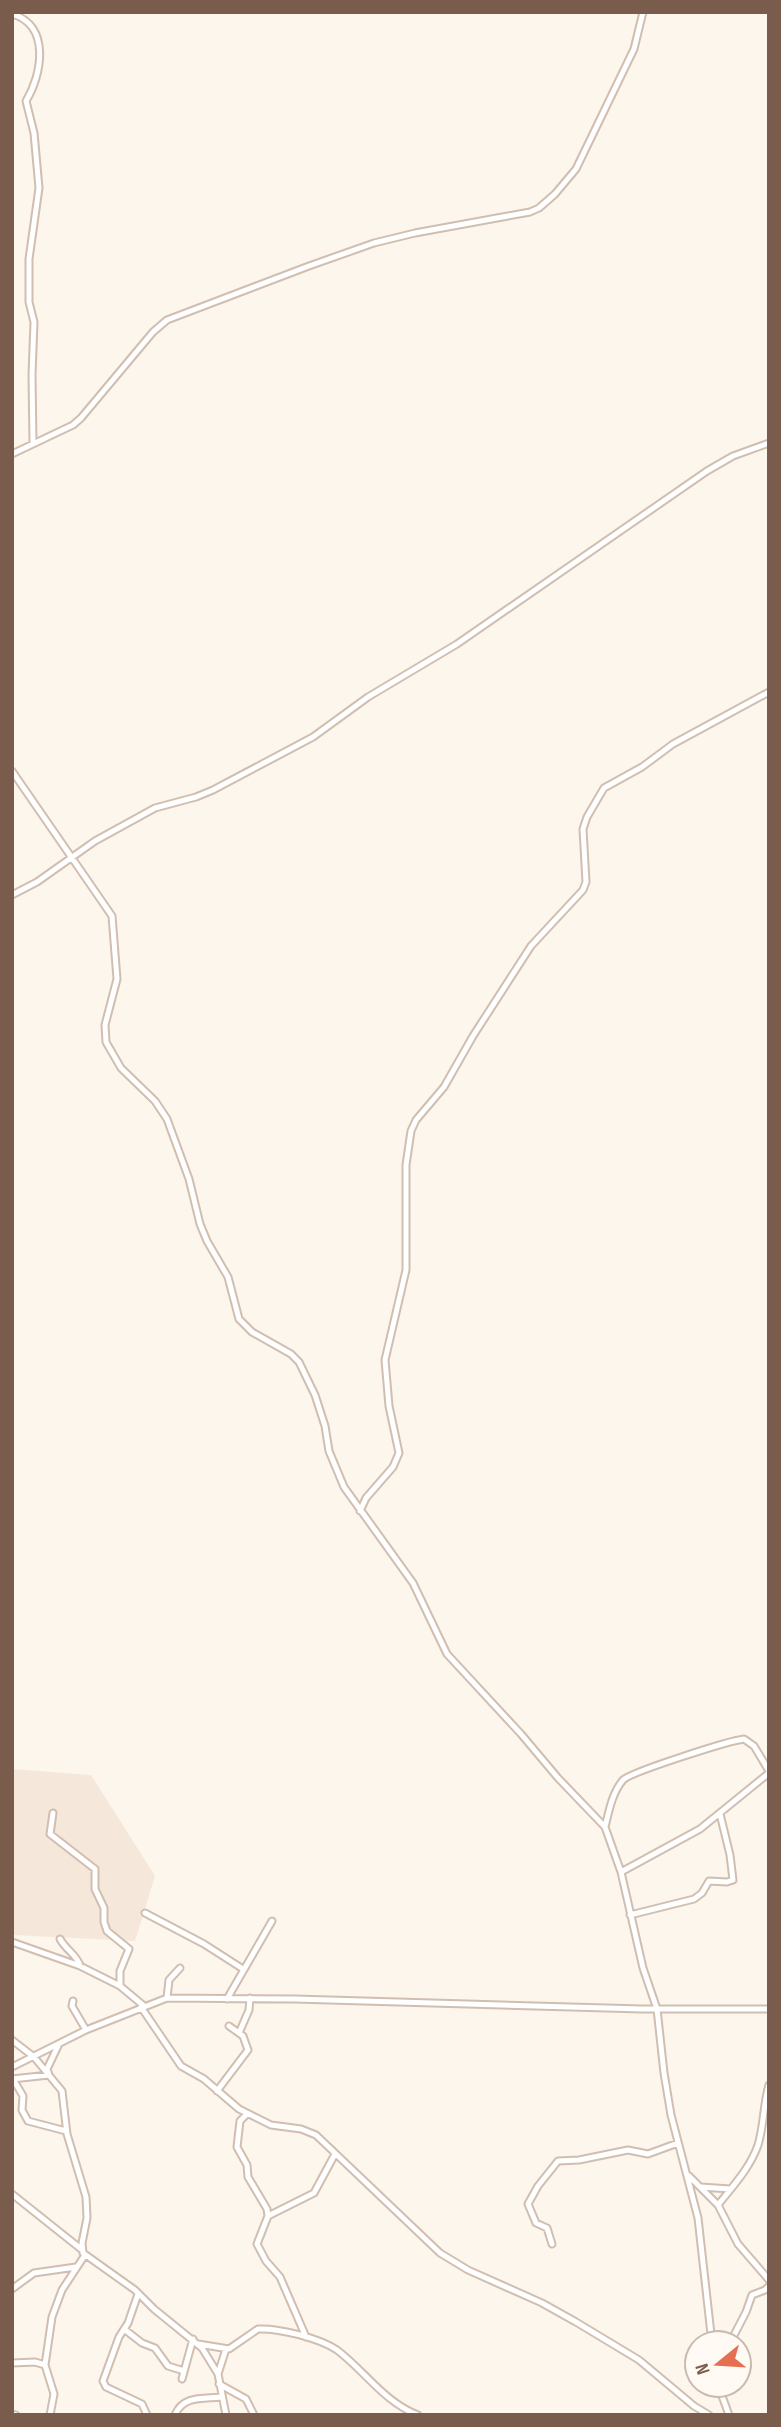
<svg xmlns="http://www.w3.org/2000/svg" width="781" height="2427" viewBox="0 0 781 2427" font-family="'Sofia Sans Condensed',sans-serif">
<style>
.residential{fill:#f5e8da}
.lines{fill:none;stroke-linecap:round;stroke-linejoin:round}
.minor-casing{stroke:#d1beb0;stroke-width:9}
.minor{stroke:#fff;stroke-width:5}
</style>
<rect width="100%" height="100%" fill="#fdf6ec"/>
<!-- residential -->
<path class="residential" d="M12,1769L91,1775L155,1876L135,1941L12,1935Z"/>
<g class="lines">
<defs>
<path id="minor" d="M12,14C51,25 42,75 26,101L34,133L39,188L29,259V302L34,322L32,375L33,443
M12,454L73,425L81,418L153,332L167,320L309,266L374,243L415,233L530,212L539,208L555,194L576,169L634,49L643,12
M12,771L112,916L117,979L105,1025L106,1042L121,1068L155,1101L167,1119L189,1179L200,1224L207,1241L228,1277L239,1319L252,1332L291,1354L299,1362L315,1395L325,1426L329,1451L344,1487L413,1583L447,1654L521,1734L558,1778L605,1827L621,1872L643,1968L657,2009L664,2073L671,2115L698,2218L712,2343
M12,895L37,882L95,841L155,808L196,797L213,790L313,737L368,697L457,644L707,471L733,456L769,443
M360,1511L366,1498L393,1467L399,1453L389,1406L385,1360L406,1270V1165L411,1131L416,1120L444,1087L473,1036L531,946L583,890L586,882L583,829L587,817L604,788L642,767L673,744L769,692
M53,1813L50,1834L95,1869V1889L104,1908V1922L107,1931L129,1949L120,1971V1986
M605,1827C609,1811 612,1793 623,1780C631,1772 728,1741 744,1739L754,1746L769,1771
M621,1872L700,1829L769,1773
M145,1913L204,1944L243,1969
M630,1915L694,1899L702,1893L709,1881L727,1882L733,1880L730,1855L720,1814
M60,1939C66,1950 78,1956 80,1966
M12,1942L80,1966L120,1986L144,2006
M167,1998L169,1980L180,1968
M227,1999L272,1921
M73,2001L72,2006L86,2030
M141,2007L181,2066L204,2079L239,2109L271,2125L301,2129L316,2135L440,2253L468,2270L542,2303L576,2322L639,2360L694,2406L709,2415
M239,2033L249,2010L250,1998
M12,2040L34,2057L62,2091L67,2134L86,2197L87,2218L82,2243L83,2253L135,2290L154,2309L202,2348L218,2374L226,2415
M12,2067L86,2030L167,1998L295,1999L642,2009H769
M12,2079L49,2075L47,2069L58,2046
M13,2079L23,2096L22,2110L28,2121L66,2131
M217,2091L248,2050L243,2036L229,2026
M247,2114L240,2121L237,2147L247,2165L248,2177L267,2209L268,2216L257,2244L266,2261L280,2277L306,2337
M689,2176L718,2205L738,2244L769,2280
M701,2187L730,2189
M12,2194L81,2249
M718,2205C733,2186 750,2168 758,2145C764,2126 763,2105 769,2085
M268,2216L314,2193L335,2154
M552,2244L547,2228L536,2223L528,2204L538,2186L558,2161L579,2160L628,2150L648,2154L678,2143
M12,2289L34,2273L76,2267
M138,2294L128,2323L119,2337L103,2381L106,2387L142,2404L147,2415
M124,2329L142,2343L155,2348L168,2366L184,2371
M730,2343L746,2312L752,2295L765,2290L769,2286
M198,2344L229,2349L258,2329C279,2328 319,2338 337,2350C365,2371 384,2402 418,2415
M12,2363L35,2362L45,2365
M218,2374L226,2349
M182,2379L193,2339
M219,2384L246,2399L254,2415
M718,2385L729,2415
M12,2414L16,2415
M50,2415L54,2394L45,2365L52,2317L62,2290L85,2255
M175,2415C183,2395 204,2399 221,2397"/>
</defs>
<!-- minor casing -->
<use href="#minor" class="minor-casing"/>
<!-- minor -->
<use href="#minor" class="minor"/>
</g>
<!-- border -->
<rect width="781" height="2427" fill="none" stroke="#7a5c4d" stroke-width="28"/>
<!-- north arrow -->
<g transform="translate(718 2364) rotate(252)"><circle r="33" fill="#fffaf3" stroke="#cabbb1" stroke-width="2"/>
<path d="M0-5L12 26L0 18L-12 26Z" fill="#e76f51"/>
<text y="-10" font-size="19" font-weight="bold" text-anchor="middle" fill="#7a5c4d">N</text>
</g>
</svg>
